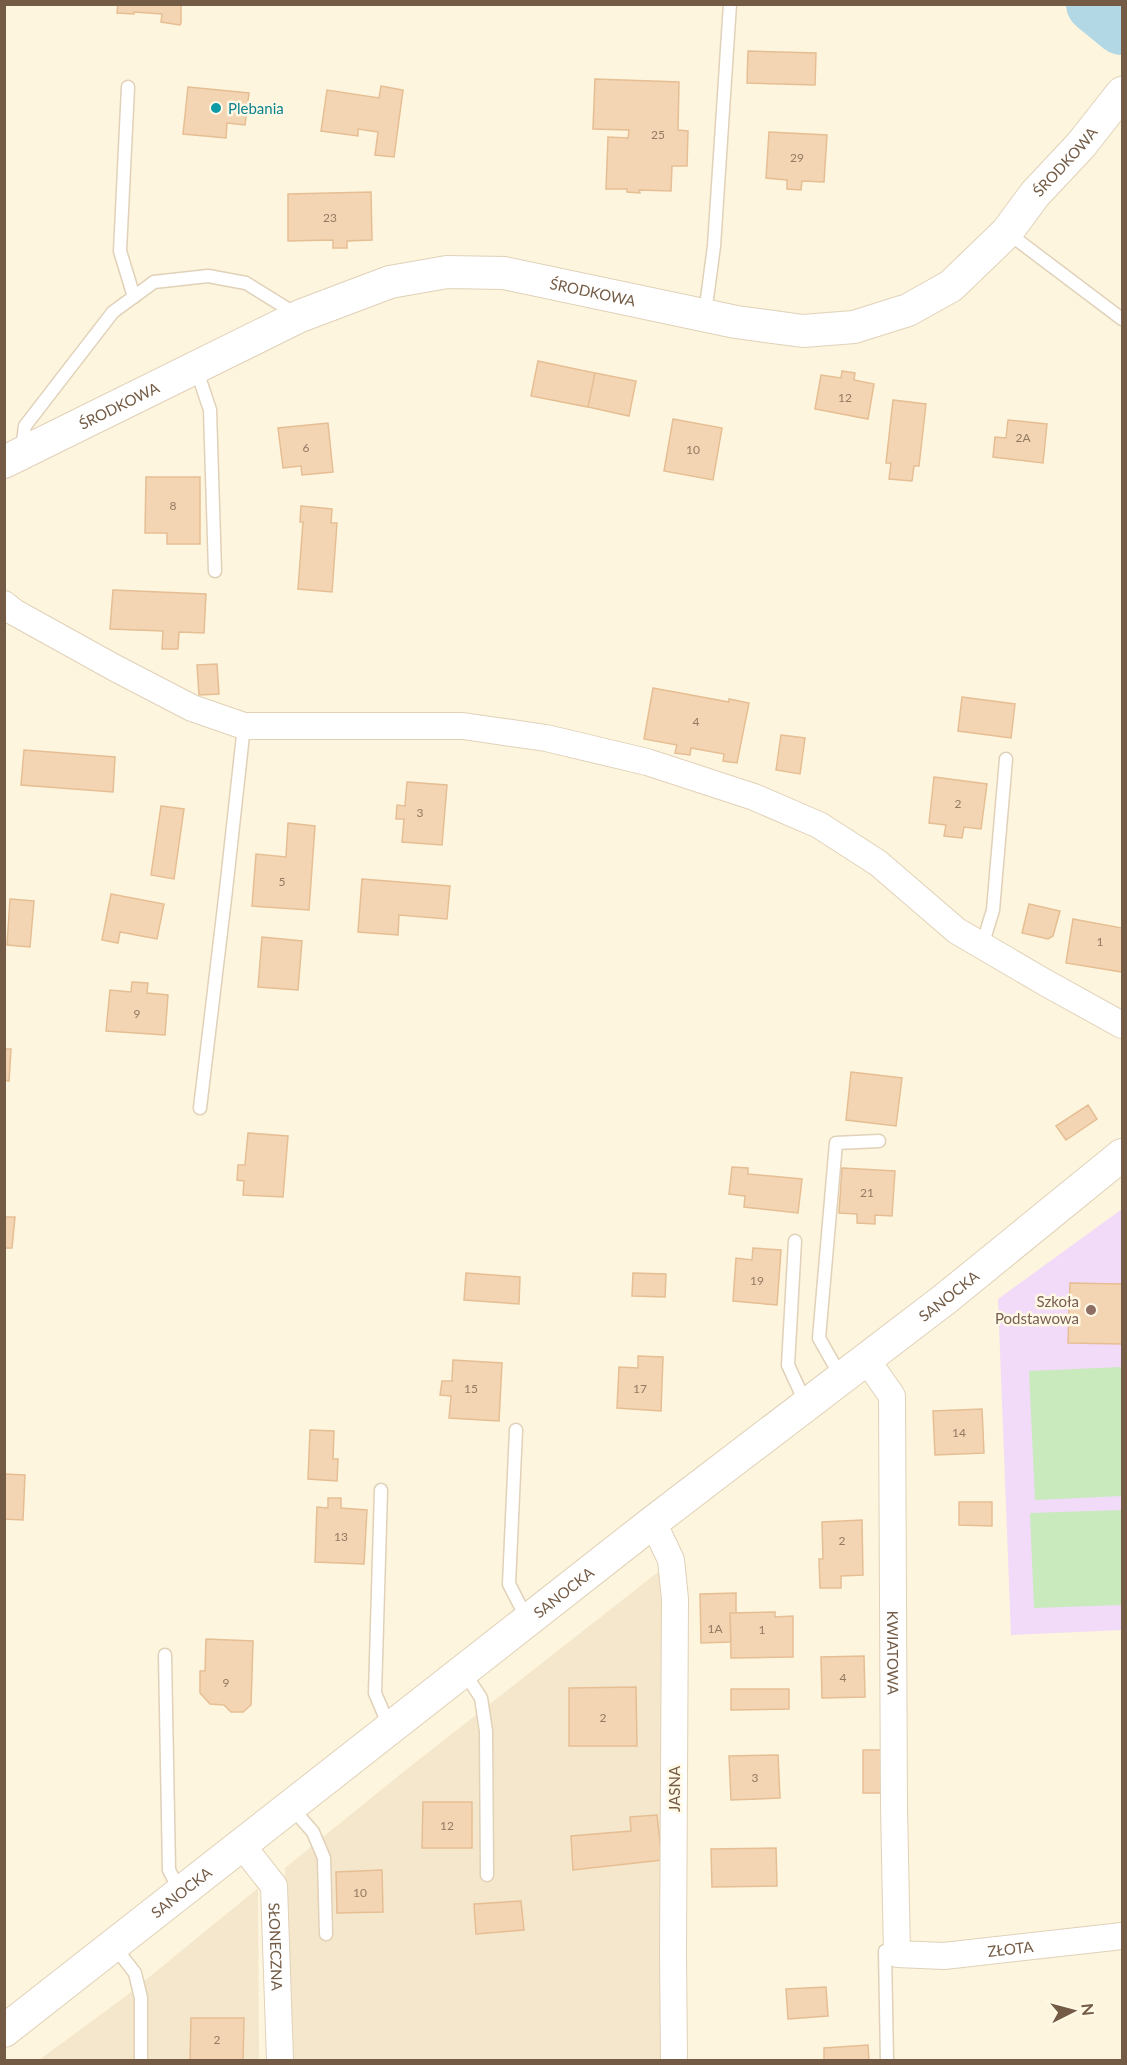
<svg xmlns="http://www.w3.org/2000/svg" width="1127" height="2065" viewBox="0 0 1127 2065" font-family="Lato,sans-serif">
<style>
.residential{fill:#f5e7cb}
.education{fill:#f2daf9}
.park{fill:#c8eabc}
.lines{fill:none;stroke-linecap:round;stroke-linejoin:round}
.river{stroke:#b2d8e6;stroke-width:58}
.building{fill:#f3d5b4;stroke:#e6be94;stroke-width:1.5}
.service-casing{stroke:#e1d1b9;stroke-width:15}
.minor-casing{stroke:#e1d1b9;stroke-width:28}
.tertiary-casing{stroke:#e1d1b9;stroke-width:34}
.service{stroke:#fff;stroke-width:12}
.minor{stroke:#fff;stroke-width:26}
.tertiary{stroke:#fff;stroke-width:32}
.culture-dot{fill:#0f9aa8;stroke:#fff8e4;stroke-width:2}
.education-dot{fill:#8d6e63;stroke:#fff8e4;stroke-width:2}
.labels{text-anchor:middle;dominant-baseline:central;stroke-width:5;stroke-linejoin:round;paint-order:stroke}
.number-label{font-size:12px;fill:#937a61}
.culture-label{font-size:15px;fill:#0d838f;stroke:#fff8e4;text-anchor:start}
.street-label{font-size:15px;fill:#735b45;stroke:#fff8e4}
.education-label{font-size:15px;fill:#785e54;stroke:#fff8e4;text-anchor:end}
</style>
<rect width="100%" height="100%" fill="#fdf5dd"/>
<!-- residential -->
<path class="residential" d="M662,1569V1907L664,2060H291L285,1868L402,1773Z
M258,1888L259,2060H39L126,1996Z"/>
<!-- education -->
<path class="education" d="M1122,1209V1630L1011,1635L998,1299Z"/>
<!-- park -->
<path class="park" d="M1122,1367V1496L1035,1500L1029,1371Z
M1122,1510V1605L1034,1608L1030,1513Z"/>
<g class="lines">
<!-- river -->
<path class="river" d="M1095,4L1122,26"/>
</g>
<!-- building -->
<path class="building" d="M118,4H183L181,6V23L180,25L161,22L162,14L134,12V14L117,13Z
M748,51L816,53L815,85L747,83Z
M595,79L679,82L678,130L688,131L687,166H672L671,191L639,190L640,193L627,192V189H606L608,137L628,138L629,130L593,129Z
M381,86L403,90L394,157L375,155L378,132L358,129V136L321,131L327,90L379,98Z
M188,87L249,93L245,125L227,123L226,138L183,134Z
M769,132L827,135L824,182L802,181L801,190L787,189V180L766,178Z
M371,192L372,240L347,241V248H333V240L288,241V194Z
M538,361L595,373L588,407L531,396Z
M842,371L855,373L854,380L874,384L868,419L815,409L821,375L841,378Z
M595,373L636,381L629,416L588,407Z
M893,400L926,404L919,466H914L912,481L889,479L891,463H886Z
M673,419L722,428L713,480L664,471Z
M1008,420L1047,424L1043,463L993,457L995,437L1006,438Z
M328,423L333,472L302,475L301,466L283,468L278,428Z
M146,477H200V544H167V533H145Z
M301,506L332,509L331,523H337L332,592L298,589L303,522H300Z
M113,590L206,594L204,633L179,632L178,649H162L163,631L110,629Z
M217,664L219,694L199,695L197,665Z
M653,688L729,702V699L749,703L737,763L723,761L724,754L691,748L690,755L675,753L677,745L644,739Z
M962,697L1015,704L1011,738L958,731Z
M781,735L805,738L800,774L776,770Z
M24,750L115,757L113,792L21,785Z
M934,777L987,784L981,829L964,827L962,838L944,836L946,825L929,823Z
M407,782L447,785L442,845L402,842L404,819H396L397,805L405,806Z
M161,806L184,809L174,879L151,875Z
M288,823L315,826L309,910L252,906L256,854L286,857Z
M362,879L450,886L447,919L399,915L398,935L358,932Z
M111,894L164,904L157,939L120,932L118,943L102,940Z
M10,899L34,901L30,947L7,945Z
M1029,904L1060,911L1053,936L1048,939L1022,933Z
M1073,919L1122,928V972L1066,963Z
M262,937L302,941L298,990L258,987Z
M132,982L148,983L147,993L168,995L165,1035L106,1031L110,990L131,992Z
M4,1049H11L9,1081L4,1080Z
M851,1072L902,1078L896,1126L846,1120Z
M1088,1105L1097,1119L1066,1140L1056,1126Z
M248,1133L288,1136L283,1197L243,1195L244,1181L237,1180L238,1165H245Z
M732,1167L748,1168V1174L802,1179L798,1213L744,1207L745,1196L729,1194Z
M842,1168L895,1171L892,1216L875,1215V1224L857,1223V1214L839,1213Z
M4,1217H15L12,1248H4Z
M753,1248L781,1250L777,1305L733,1301L736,1258L752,1260Z
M466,1273L520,1277L519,1304L464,1300Z
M633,1273L666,1274L665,1297L632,1296Z
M1070,1283L1122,1284V1344L1068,1343Z
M638,1356L663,1357L661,1411L617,1408L619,1367L638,1368Z
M453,1360L502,1363L499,1421L449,1418L451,1396L440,1395L442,1381H452Z
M982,1409L984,1453L935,1455L933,1411Z
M310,1430L334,1431L333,1459H338L337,1481L308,1479Z
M4,1474L25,1475L23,1520L4,1519Z
M328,1498H341V1508L367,1510L364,1564L315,1562L317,1507L328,1508Z
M959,1502H992V1526L959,1525Z
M862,1520L863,1575L841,1576V1588H820L819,1559H823L822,1522Z
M736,1593V1613H730L731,1642L701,1643L700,1594Z
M775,1612V1617L793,1616V1657L731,1658L730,1613Z
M206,1639L253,1641L251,1705L243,1712H231L224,1705L210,1704L200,1693V1671H205Z
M864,1656L865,1697L822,1698L821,1657Z
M636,1687L637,1746H569V1688Z
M731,1689H789V1709L731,1710Z
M863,1750H882V1793H863Z
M778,1755L780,1798L731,1800L729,1756Z
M423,1802H472V1848H422Z
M657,1815L662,1860L573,1870L571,1836L631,1831L630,1817Z
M776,1848L777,1886L712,1887L711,1849Z
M382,1870L383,1912L337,1913L336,1872Z
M521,1901L524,1930L476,1934L474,1904Z
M826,1987L828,2016L788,2019L786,1989Z
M191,2018H244L243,2060H190Z
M868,2045L869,2060H824V2048Z"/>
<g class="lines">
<defs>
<path id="service" d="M128,87L120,251L134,297
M1008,233L1122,319
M705,314L714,246L730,4
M196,368L210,410L215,571
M22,449L25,426L113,312L154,282L208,276L246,283L296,314
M982,946L993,910L1006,759
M200,1108L226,890L244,726
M795,1241L788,1365L806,1404
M841,1377L819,1338L836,1143L879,1141
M516,1430L509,1584L527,1619
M381,1490L375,1693L389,1726
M165,1655L169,1870L180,1891
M464,1672L481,1698L486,1731L487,1875
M291,1807L313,1832L324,1858L326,1934
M114,1946L135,1973L141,1998V2060
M887,2060L885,1951L893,1953"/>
<g id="minor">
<path d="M4,604L14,612L115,668L192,708L244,726H463L546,738L647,762L754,797L819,825L878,863L957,931L1046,983L1122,1025"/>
<path id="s1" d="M866,1359L892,1396L894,1807L897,1954L944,1956L1122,1936"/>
<path d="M653,1522L671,1560L675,1599L673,1954L674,2060"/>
<path id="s2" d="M241,1844L274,1886L280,2060"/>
</g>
<g id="tertiary">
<path id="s3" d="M4,462L300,316L390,282L447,272L504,273L736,322L803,331L854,327L908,310L951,286L1007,232L1035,194L1081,145L1122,93"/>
<path id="s4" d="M4,2031L653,1522L945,1299L1122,1155"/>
</g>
</defs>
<!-- service casing -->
<use href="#service" class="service-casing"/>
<!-- minor casing -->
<use href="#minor" class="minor-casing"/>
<!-- tertiary casing -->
<use href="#tertiary" class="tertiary-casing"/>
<!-- service -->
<use href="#service" class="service"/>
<!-- minor -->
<use href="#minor" class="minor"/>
<!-- tertiary -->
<use href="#tertiary" class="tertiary"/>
</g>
<!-- markers -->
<circle class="culture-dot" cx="216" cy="108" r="6"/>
<circle class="education-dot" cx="1091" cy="1310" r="6"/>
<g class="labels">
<!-- number labels -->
<g class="number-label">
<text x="658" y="134">25</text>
<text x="797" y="157">29</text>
<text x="330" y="217">23</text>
<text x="845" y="397">12</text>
<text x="1023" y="437">2A</text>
<text x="306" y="447">6</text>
<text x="693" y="449">10</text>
<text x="173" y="505">8</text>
<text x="696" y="721">4</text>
<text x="958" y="803">2</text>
<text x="420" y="812">3</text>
<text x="282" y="881">5</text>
<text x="1100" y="941">1</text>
<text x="137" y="1013">9</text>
<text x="867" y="1192">21</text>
<text x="757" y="1280">19</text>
<text x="471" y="1388">15</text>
<text x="640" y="1388">17</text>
<text x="959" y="1432">14</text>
<text x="341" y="1536">13</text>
<text x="842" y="1540">2</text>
<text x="715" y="1628">1A</text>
<text x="762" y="1629">1</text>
<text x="843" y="1677">4</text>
<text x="226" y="1682">9</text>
<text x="603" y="1717">2</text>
<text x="755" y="1777">3</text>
<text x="447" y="1825">12</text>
<text x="360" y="1892">10</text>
<text x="217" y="2039">2</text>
</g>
<!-- culture labels -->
<g class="culture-label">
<text x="228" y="108">Plebania</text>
</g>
<!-- street labels -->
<g class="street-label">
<text stroke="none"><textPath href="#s3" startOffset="1172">ŚRODKOWA</textPath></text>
<text stroke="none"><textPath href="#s3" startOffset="632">ŚRODKOWA</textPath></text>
<text stroke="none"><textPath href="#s3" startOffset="128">ŚRODKOWA</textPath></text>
<text stroke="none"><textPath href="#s4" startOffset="1197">SANOCKA</textPath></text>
<text stroke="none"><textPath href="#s4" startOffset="711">SANOCKA</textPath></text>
<text stroke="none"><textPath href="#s1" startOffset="302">KWIATOWA</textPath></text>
<text transform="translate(674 1789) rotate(-90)">JASNA</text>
<text stroke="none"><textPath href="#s4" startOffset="225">SANOCKA</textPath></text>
<text stroke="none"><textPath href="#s2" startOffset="114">SŁONECZNA</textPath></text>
<text stroke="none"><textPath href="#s1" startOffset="717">ZŁOTA</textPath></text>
</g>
<!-- education labels -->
<g class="education-label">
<text x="1079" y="1301">Szkoła<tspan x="1079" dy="17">Podstawowa</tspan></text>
</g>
</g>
<!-- border -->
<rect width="1127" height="2065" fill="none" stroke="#735b45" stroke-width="12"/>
<!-- north arrow -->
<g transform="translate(1073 2011) rotate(84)" stroke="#fff8e4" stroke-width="4.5" paint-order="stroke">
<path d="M0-4.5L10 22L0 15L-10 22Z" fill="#735b45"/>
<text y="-9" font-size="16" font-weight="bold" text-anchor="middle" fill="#735b45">N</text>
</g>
</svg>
